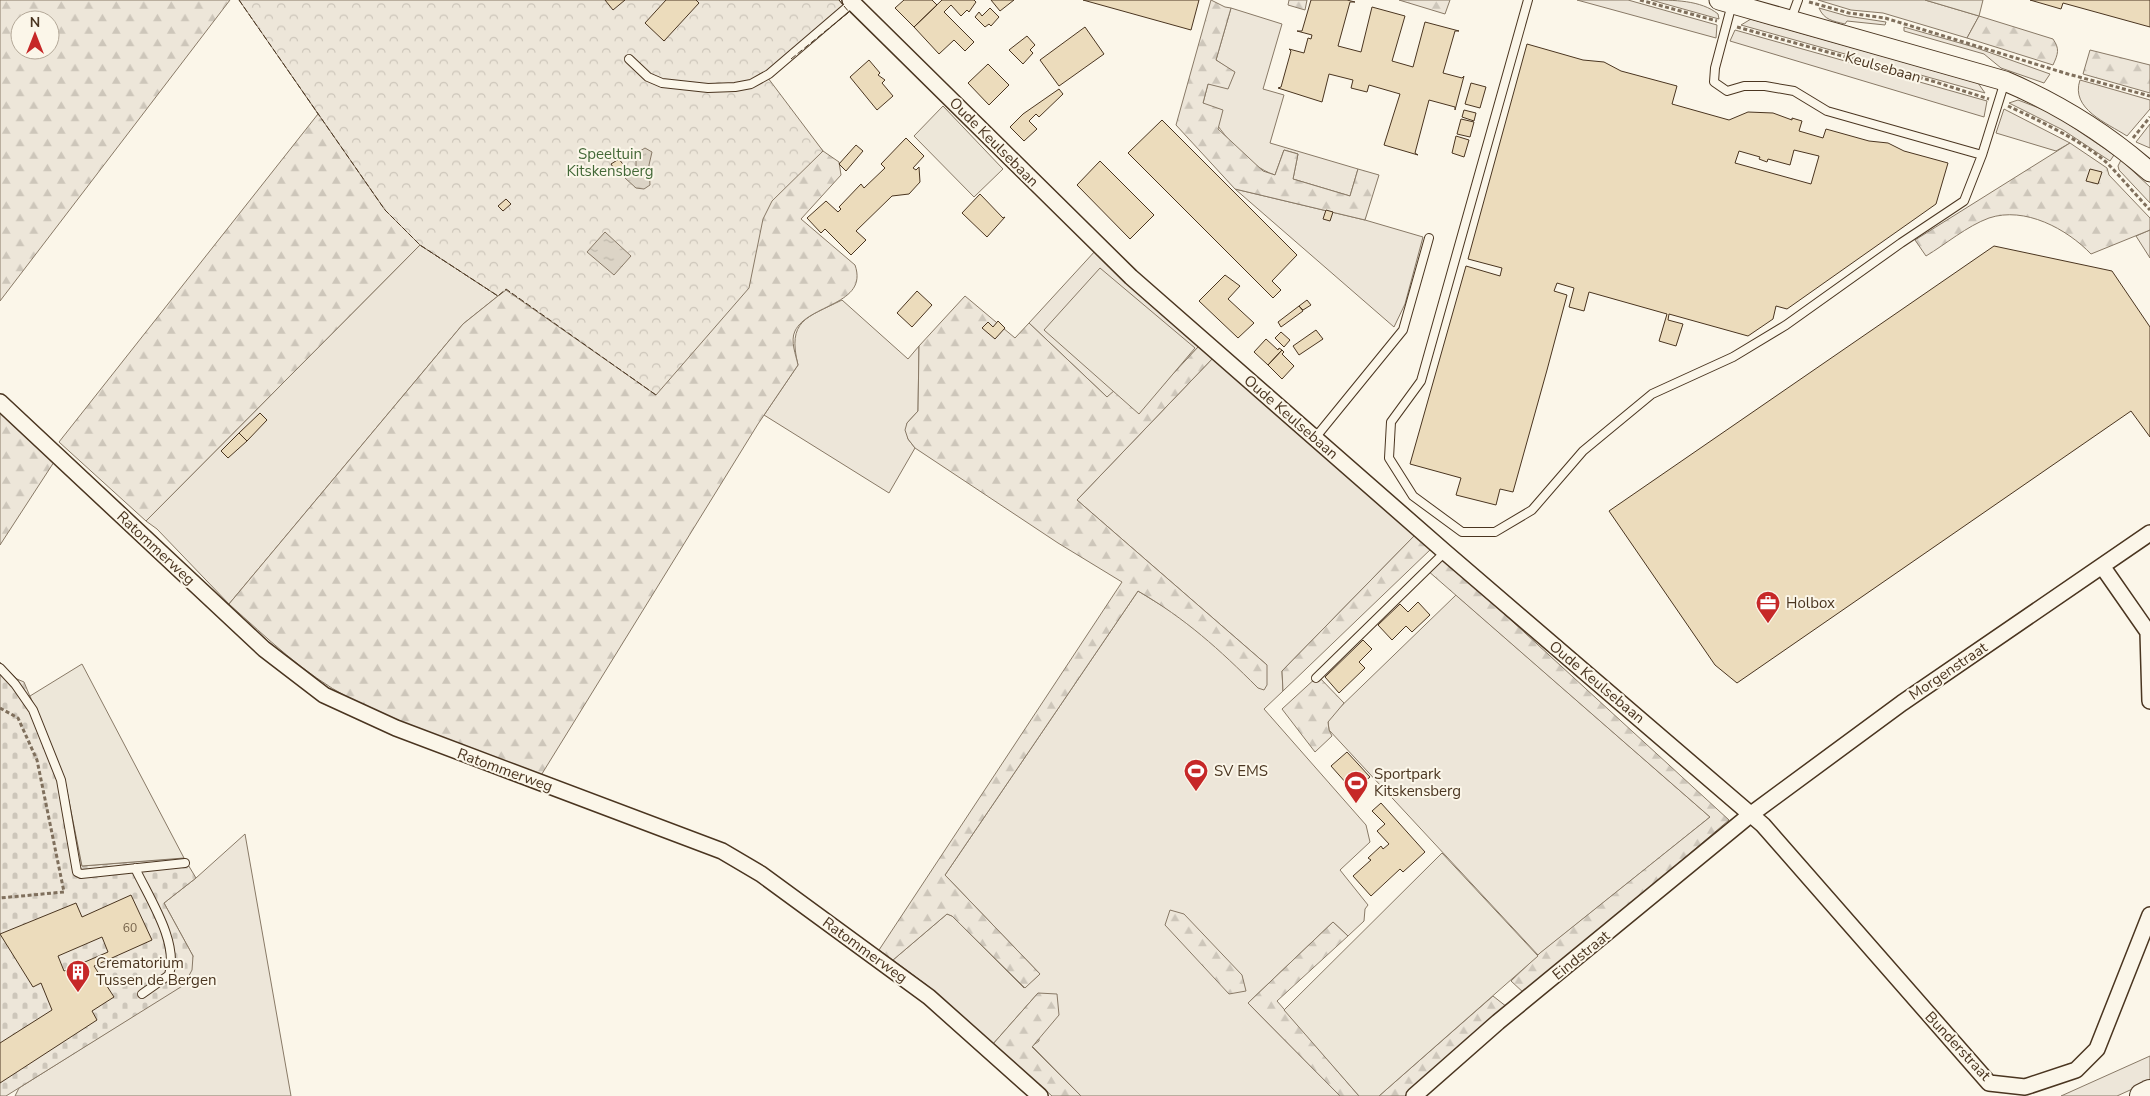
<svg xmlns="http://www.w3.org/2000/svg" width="2150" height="1096" viewBox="0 0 2150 1096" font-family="'Nunito Sans',sans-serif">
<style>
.green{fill:#ede6d9;stroke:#887966}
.forest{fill:url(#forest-firs);stroke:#887966;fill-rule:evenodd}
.cemetery{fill:url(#cemetery-stones);stroke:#887966}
.park{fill:url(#park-crowns);stroke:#887966}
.parking{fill:#ede7d9;stroke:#887966}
.water{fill:url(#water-ripples);stroke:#887966}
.building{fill:#ecdcbc;stroke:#4a3520;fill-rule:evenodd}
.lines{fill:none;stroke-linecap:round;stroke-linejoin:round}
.service-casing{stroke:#4a3520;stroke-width:10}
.minor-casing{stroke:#4a3520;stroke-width:18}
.tertiary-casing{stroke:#4a3520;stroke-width:21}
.primary-casing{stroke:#4a3520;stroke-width:26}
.path{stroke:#7f6f5c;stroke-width:3;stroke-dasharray:4 2.5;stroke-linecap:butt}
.service{stroke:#fbf6e9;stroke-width:8}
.minor{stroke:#fbf6e9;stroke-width:15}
.tertiary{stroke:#fbf6e9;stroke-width:19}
.primary{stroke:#fbf6e9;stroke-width:24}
.fence{stroke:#4a3520;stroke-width:1;stroke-dasharray:6 2.5;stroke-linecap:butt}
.labels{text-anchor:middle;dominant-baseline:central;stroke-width:4;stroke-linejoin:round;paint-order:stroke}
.number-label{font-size:12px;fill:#725f47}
.street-label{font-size:15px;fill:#4a3520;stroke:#fbf6e9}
.park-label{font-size:15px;fill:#436837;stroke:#fbf6e9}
.poi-label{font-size:15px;fill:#4a3520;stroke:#fbf6e9;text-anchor:start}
</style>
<defs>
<pattern id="forest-firs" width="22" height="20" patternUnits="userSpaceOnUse" patternTransform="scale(1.25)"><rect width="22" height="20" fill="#ede6d9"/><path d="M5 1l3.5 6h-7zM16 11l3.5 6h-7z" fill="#cdc6ba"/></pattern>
<pattern id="cemetery-stones" width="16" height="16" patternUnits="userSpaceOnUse" patternTransform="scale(1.25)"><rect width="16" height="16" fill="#ede6d9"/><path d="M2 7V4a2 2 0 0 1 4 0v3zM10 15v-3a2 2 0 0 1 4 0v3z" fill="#cdc6ba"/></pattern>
<pattern id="park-crowns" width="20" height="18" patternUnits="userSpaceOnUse" patternTransform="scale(1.25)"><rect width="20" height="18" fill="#ede6d9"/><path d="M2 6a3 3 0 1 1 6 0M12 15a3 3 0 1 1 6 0" fill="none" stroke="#cdc6ba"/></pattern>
<pattern id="water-ripples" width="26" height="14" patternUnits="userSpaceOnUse" patternTransform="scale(1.25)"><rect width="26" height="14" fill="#dcd4c6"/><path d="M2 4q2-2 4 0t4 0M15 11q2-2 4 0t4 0" fill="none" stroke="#beb7aa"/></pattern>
</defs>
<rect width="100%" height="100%" fill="#fbf6e9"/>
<!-- green -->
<path class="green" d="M1577,0H1628L1717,25L1716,38Z
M1651,0C1673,0 1701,0 1718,14L1719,19Z
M1818,0H1925L1979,16L1967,38L1883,13L1851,10Z
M1231,8L1282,24L1263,89L1284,95L1270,143L1358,169L1350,196L1293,179L1298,154L1284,150L1275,175C1246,166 1218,129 1203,103L1208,84L1235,73L1216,60Z
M1819,8L1847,16L1886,22L1885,25L1847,21L1845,24C1833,21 1824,20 1819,8Z
M1751,19L1978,83L1985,93L1741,25Z
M1904,27L1974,47L2050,74L2044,83L2001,68L1984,54L1904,31Z
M1735,30L1987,101L1984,117L1730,41Z
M2080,80L2150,100V109L2127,136C2107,123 2070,109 2080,80Z
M2018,100L2052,113L2114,155L2110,161L2063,130L2009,103Z
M2004,109L2070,143L2056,151L1996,133Z
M2150,124V148L2136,142Z
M2121,160L2150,187V203L2119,170L2118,166Z
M1235,189L1365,220L1423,237L1405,304L1394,327Z
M2150,230V258L2136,236Z
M420,245L498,296L463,324L229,604L157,529L146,521Z
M1096,250L1199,346L1157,391L1107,397L1029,323Z
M842,300L908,359L919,346L918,411L907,423L908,439L915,448L889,493L764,415L798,365C787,320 806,318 842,300Z
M1213,358L1416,534L1282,671L1283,691L1264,709L1366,825L1370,842L1340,870L1368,905L1365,909L1364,921L1348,936L1333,922L1248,1003L1340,1096H1081L1032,1046L1039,1041L1038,993L993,1044L928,986L893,960L947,914L952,916L1024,988L1040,974L945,875L1138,591L1182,618L1214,645L1267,665L1077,500Z
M1456,595L1710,817L1538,955L1329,730L1328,722L1332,715Z
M245,834L291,1096H15L19,1088L184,984L193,956L164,903L196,878Z
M2150,1056V1081L2117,1096H2061Z"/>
<!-- forest -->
<path class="forest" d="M0,0H230L0,301ZM20,20H50V50H20Z
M1211,0L1225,7L1231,8L1216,60L1235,72L1228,89L1208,84L1203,103L1223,110L1218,129L1263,171L1275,175L1284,150L1298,154L1293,179L1350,196L1358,169L1379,175L1365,220L1235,189L1176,125Z
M1289,0H1307L1305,10L1288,5Z
M1399,0H1450L1445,14Z
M1979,16L2053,39C2060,49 2058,54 2053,65L1967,38Z
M342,25L781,102L823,151L839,162L841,175L801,219L855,265C869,305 808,304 795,331C790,341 796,355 798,365L758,424L540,777C477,752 409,731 349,698C304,674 267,638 229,604L463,324L498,296L420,245L146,521L59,442L318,114L284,64Z
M2090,50L2150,65V93L2083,74Z
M2070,143L2107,168L2109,175L2150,218V230L2091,254C2067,229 2025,206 1989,218C1967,226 1946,244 1926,256L1915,240Z
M965,296L1015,338L1029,323L1107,397L1133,374L1157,391L1199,346L1213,358L1077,500L1267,665V685L1264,690L1258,688C1219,649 1186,619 1138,591L945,875L1040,974L1025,988L952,916L947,914L893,960L879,950L1122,582L1058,543L915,448L908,439L905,430L907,423L918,411L919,346Z
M0,413L54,462L0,545Z
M1416,534L1432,548L1283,691L1282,671Z
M1441,556L1729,820L1525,994L1511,981L1540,953L1710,817L1427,570Z
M1318,676L1344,703L1328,722L1329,730L1332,736L1315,752L1282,709Z
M1170,910L1184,914L1242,975L1246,991L1229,994L1165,925Z
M1333,922L1348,936L1277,1001L1359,1096H1340L1248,1003Z
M1038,993L1057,994L1059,1015L1032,1047L1081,1096H1052L993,1044Z
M1493,996L1507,1007L1407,1096H1379Z"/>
<!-- cemetery -->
<path class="cemetery" d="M0,662L17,679L24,682L65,781L82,866L184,858L196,878L164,903L193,956L192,970L184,985L6,1096H0Z"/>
<!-- park -->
<path class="park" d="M239,0H839L849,12L768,78L823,151L772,201L763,219L749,288L656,395L506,290L498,296L420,245L385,210Z"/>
<!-- parking -->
<path class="parking" d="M1925,0H1983L1979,16Z
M943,106L1003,169L974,197L914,136Z
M1100,268L1195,348L1139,414L1044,330Z
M82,664L184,858L82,866L65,781L30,696Z
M1442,853L1538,956L1379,1096H1359L1284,1010Z"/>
<!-- water -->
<path class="water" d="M645,148L652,152L649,165L650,185L644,189L636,188L625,178L627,171L636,167V161L632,156Z
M605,232L631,256L614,275L587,252Z"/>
<!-- building -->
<path class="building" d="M605,0H625L613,10Z
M666,0H696L699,3L664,41L645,23Z
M904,0H932L937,5L914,27L895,8Z
M942,0H974L976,2L969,12L967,10L961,16L951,5L944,12L974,42L965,51L954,40L939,54L914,27Z
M991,0H1014L1000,11Z
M1083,0H1199L1191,30Z
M1311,0H1347L1355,2H1350L1338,46L1361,52L1372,7L1405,16L1392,61L1413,67L1425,22L1459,31H1455L1443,73L1462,78L1464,76L1455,110V107L1429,100L1415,153L1418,155L1384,145L1400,94L1369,85L1367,92L1351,88L1353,80L1329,74L1322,102L1278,88L1281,87L1291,51L1289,49L1304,53L1308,38L1311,39L1312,35L1297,31H1302Z
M2030,0H2150V27L2063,3L2061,9Z
M990,8L999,17L991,26L989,24L985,27L975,17L979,12L982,16Z
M1085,27L1104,54L1059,86L1040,60Z
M1027,36L1035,45L1030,50L1033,53L1023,64L1009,50Z
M1527,44L1583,60L1604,62L1621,71L1677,86L1672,104L1729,120L1748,112L1773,113L1792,120V118L1802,121L1799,131L1823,138L1826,129L1869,141L1888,143L1904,151L1948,163L1936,204L1787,309L1776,306L1773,319L1748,336L1669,314L1668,320L1683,324L1676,346L1659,341L1667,314L1589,292L1584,311L1569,307L1574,288L1557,283L1554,291L1567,295L1547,370L1513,492L1500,489L1496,505L1456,495L1461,478L1410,464L1466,266L1500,276L1502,268L1468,259ZM1794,150L1819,156L1811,184L1735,163L1739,151L1760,157L1759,159L1767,162L1768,159L1790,165Z
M869,60L880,73L878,75L885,80L882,83L893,96L877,110L850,77Z
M988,64L1009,85L989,105L968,83Z
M1471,83L1486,87L1480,108L1465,104Z
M1059,89L1063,94L1039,117L1036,114L1029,121L1037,129L1024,141L1010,127L1023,114Z
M1464,110L1476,113L1474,121L1462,117Z
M1461,119L1474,122L1470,137L1457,134Z
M1162,120L1297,255L1272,281L1281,290L1273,298L1128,153Z
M1456,136L1469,140L1464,157L1452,153Z
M906,138L924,156L913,168L916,170L919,167L920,182L909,194L892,196L856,231L866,240L851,255L825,229L821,233L807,218L826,201L838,212L841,209L839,207L861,184L864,188L885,168L881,164Z
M856,145L863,151L846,171L839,164Z
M619,159L625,167L617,173L611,164Z
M1100,161L1154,215L1130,239L1077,185Z
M2090,169L2102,172L2098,184L2086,181Z
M980,194L1003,218L1005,217L987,237L962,213Z
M506,199L511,204L503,211L498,206Z
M1326,210L1333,212L1330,221L1323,219Z
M1994,246L2112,271L2150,327V437L2131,411L1737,683L1715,665L1609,511Z
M1225,275L1240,286L1228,299L1254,323L1238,338L1199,301Z
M917,291L932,305L912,327L897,313Z
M1307,300L1311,305L1303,310L1299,306Z
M1299,306L1303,311L1281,327L1278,322Z
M998,321L1005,328L995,339L982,328L988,322L993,327Z
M1316,330L1323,339L1299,355L1293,346Z
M1281,332L1290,340L1284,347L1275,338Z
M1266,339L1278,350L1279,348L1282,350L1268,365L1254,352Z
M1282,350L1284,352L1282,354L1294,366L1282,379L1268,365Z
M260,413L267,420L247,441L239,433Z
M239,433L247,441L228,458L221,451Z
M1418,602L1430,615L1412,632L1406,626L1392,640L1378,625L1400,604L1408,612Z
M1363,640L1372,649L1359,662L1365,668L1339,693L1325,677Z
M1347,752L1370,777L1358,787L1351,780L1347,784L1331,766Z
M1381,803L1425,852L1403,872L1400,869L1371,896L1353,876L1371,860L1368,858L1381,846L1383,849L1389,844L1377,831L1385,824L1372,811Z
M131,895L152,940L94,966L114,997L92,1011L97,1020L0,1083V1043L52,1010L41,983L33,987L0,934L76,903L82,917ZM102,937L108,952L64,971L58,956Z"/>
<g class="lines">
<defs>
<path id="service" d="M1528,0L1421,381L1391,422L1389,458L1413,496L1462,532H1495L1532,510L1583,451L1652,394L1733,357L1786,325L1901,243L1964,201L1982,155L2005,81
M1732,4L1715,68L1714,82L1727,91L1744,86H1765L1794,91L1827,111L1982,155
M1791,19L1798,0
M629,59L648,77L662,83L708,88L735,87L751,84L769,74L852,3
M1315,438L1403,330L1429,238
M0,668L15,684L33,710L61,780L77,872L81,874L185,863
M1316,678L1445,552
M135,868C149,898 179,942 169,975L142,994"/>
<path id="minor" d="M850,0L1131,277L1445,552L1763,825L1989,1083L2025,1087L2076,1070L2097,1049L2150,915
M0,402L264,649L324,695L396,728L722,851L761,874L929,997L1040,1096
M2102,566L2148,632L2150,701
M1414,1096L1498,1022L1750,815L1902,703L2150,533"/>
<path id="tertiary" d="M1719,0L2005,81C2059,104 2106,133 2150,172"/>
<path id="primary" d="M2142,1096L2150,1092"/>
</defs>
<!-- service casing -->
<use href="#service" class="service-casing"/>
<!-- minor casing -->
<use href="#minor" class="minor-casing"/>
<!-- tertiary casing -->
<use href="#tertiary" class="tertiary-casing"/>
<!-- primary casing -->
<use href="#primary" class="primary-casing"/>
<!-- path -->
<path class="path" d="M1640,0L1717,21
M1809,2L1849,13L1885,18L2068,74L2150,96
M1737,27L1929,80L1989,99
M2008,106C2036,119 2091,145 2111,167C2124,181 2137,196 2150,210
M2133,138L2150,117
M0,708L18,718L37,760L64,892L0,898"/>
<!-- service -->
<use href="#service" class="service"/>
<!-- minor -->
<use href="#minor" class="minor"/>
<!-- tertiary -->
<use href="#tertiary" class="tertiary"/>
<!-- primary -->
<use href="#primary" class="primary"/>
<!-- fence -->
<path class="fence" d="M239,0L385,210L420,245L498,296L506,289L656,395
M791,59L849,12L839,0"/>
</g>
<!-- icons -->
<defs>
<symbol id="office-pin" viewBox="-11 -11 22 30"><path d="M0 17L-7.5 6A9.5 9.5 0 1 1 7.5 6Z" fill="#c62828" stroke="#fbf6e9"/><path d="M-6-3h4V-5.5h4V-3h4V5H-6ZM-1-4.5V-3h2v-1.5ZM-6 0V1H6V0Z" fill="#fff"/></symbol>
<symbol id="stadium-pin" viewBox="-11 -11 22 30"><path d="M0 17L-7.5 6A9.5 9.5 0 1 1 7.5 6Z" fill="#c62828" stroke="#fbf6e9"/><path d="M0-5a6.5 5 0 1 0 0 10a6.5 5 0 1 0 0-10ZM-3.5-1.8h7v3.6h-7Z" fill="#fff"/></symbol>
<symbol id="building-pin" viewBox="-11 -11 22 30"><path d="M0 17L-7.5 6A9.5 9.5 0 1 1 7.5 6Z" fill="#c62828" stroke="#fbf6e9"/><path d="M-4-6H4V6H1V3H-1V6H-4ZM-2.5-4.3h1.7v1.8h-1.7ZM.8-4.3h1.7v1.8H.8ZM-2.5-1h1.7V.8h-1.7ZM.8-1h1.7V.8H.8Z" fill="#fff"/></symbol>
</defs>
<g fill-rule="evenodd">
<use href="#office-pin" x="1754" y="589" width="28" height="38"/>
<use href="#stadium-pin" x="1182" y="757" width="28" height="38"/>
<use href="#stadium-pin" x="1342" y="769" width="28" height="38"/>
<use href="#building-pin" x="64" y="958" width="28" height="38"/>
</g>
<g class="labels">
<!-- number labels -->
<g class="number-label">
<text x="130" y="928">60</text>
</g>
<!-- street labels -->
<g class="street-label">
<text transform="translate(1883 67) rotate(16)">Keulsebaan</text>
<text transform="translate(994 142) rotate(45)">Oude Keulsebaan</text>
<text transform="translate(1291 417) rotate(41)">Oude Keulsebaan</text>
<text transform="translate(156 548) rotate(43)">Ratommerweg</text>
<text transform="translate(1948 671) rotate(-34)">Morgenstraat</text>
<text transform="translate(1597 682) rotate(40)">Oude Keulsebaan</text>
<text transform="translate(505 770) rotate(20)">Ratommerweg</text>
<text transform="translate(865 950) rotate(36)">Ratommerweg</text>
<text transform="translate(1581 955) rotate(-39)">Eindstraat</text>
<text transform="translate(1958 1046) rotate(47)">Bunderstraat</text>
</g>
<!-- park labels -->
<g class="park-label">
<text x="610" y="154">Speeltuin<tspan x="610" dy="17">Kitskensberg</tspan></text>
</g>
<!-- poi labels -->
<g class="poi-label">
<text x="1786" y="603">Holbox</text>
<text x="1214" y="771">SV EMS</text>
<text x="1374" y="774">Sportpark<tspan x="1374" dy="17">Kitskensberg</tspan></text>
<text x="96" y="963">Crematorium<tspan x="96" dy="17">Tussen de Bergen</tspan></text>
</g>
</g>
<!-- north arrow -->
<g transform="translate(35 35)"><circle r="24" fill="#fbf6e9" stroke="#b4a999"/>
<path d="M0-4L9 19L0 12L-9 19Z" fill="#c62828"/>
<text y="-8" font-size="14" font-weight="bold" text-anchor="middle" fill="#4a3520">N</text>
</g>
</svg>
